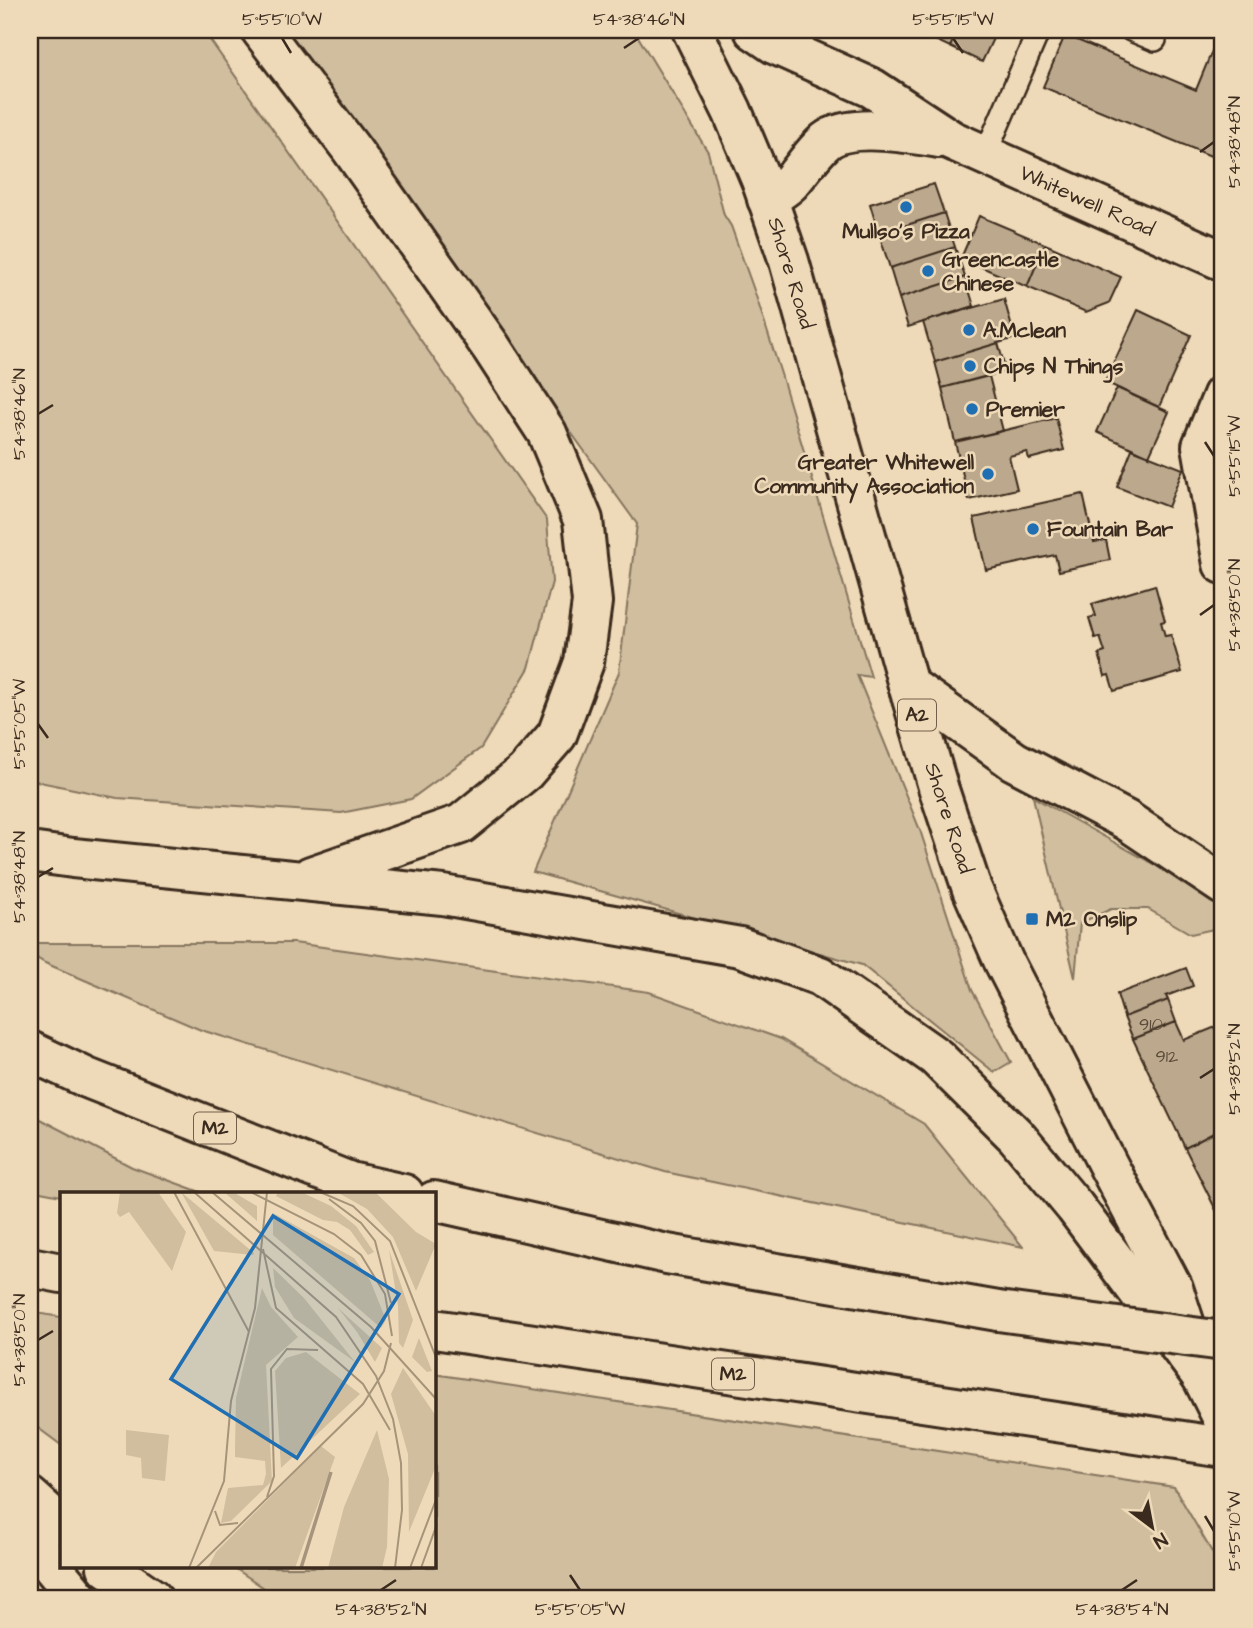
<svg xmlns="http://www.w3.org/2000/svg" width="1253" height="1628" viewBox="0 0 1253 1628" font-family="'Architects Daughter',sans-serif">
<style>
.green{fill:#d0be9f;stroke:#86745e;stroke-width:2}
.building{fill:#bca98d;stroke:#3b2a1e;stroke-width:2}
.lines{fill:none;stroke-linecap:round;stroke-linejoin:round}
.lane-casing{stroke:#3b2a1e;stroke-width:26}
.street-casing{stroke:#3b2a1e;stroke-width:44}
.secondary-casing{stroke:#3b2a1e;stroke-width:44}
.primary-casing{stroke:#3b2a1e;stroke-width:44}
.highway-casing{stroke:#3b2a1e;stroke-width:44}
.lane{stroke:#eedab8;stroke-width:21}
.street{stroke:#eedab8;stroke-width:38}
.secondary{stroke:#eedab8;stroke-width:38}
.primary{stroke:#eedab8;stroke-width:38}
.highway{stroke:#eedab8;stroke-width:38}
.highway-bridge-casing{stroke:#3b2a1e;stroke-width:44;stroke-linecap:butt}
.highway-bridge{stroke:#eedab8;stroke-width:38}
.ticks{fill:none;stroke:#3b2a1e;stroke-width:2.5}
.poi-dot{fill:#1f6fb2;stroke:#eedab8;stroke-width:2.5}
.labels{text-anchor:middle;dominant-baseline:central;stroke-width:5;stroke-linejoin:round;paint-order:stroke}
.number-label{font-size:18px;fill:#5b4a3a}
.shield{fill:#eedab8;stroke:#715f4c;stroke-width:2}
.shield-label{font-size:19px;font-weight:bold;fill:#3b2a1e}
.street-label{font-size:21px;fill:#3b2a1e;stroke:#eedab8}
.poi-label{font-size:21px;font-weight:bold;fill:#3b2a1e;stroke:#eedab8;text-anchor:start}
.inset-river{fill:none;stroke:#a7947c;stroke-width:3.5}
.inset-road{fill:none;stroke:#a6947a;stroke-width:2}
.view{fill:#1f6fb2;fill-opacity:0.15;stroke:#1f6fb2;stroke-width:3.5}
.inset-edge{fill:none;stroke:#3b2a1e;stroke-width:3.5}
.neatline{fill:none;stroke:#3b2a1e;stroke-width:2.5}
.ticks-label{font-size:18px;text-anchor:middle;fill:#3b2a1e}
</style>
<rect width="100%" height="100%" fill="#eedab8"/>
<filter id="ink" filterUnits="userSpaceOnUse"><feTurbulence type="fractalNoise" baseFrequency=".0143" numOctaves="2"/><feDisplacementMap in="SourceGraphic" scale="14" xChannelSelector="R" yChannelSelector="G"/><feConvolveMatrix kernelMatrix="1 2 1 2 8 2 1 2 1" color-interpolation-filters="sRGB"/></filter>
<g filter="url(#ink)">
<!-- green -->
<path class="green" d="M30,30H203L547,520L552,582L529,668L481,748L411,799L341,813L117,798L30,780Z
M281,30H634L708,152L724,215L731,226L755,293L781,374L871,677L857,675L920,830L972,990L1011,1062L994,1072L862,965L533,872L619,672L637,524Z
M1033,797L1223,903V927L1191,934L1148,909H1111L1080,923L1075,978Z
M30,943H294L649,992L781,1039L924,1124L1023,1247L665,1172L201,1030L45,963L30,954Z
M30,1114L132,1167L206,1194H61V1196L30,1190Z
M30,1312L61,1317V1445L30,1422Z
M434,1374L1174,1487L1223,1571V1598H279L233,1567H434Z"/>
<!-- building -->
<path class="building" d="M919,30H958L950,47L918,32Z
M958,30H997L982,62L950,47Z
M1065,35L1196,90L1214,46L1223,50V161L1043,87Z
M934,184L944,213L879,234L870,204Z
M944,213L955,247L890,268L879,234Z
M979,216L1045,244L1027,287L961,258Z
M1045,244L1121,277L1109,303L1086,312L1027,287Z
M955,247L965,277L899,298L890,268Z
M965,277L974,306L908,327L899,298Z
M1004,299L1015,338L935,362L923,322Z
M1138,310L1191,335L1159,407L1105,382Z
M998,343L1006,371L942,388L935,362Z
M989,376L1003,431L955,442L942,388Z
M1117,388L1169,412L1149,456L1097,432Z
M1056,418L1064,450L1029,459L1027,452L1009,456L1017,489L969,500L955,442Z
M1132,449L1183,469L1168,507L1117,487Z
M1083,494L1094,542L1106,540L1110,560L1059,571L1055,555L986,570L974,518Z
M1155,585L1165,621L1161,622L1165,636L1171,635L1182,672L1114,691L1109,675L1105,676L1099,654L1105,652L1100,637L1095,638L1089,618L1096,616L1092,604Z
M1186,968L1193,986L1166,996L1168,1000L1124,1017L1117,994Z
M1168,1000L1176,1022L1133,1039L1124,1017Z
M1176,1022L1184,1040L1223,1024V1128L1185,1148L1133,1039Z
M1223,1128V1224L1185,1148Z"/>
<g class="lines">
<defs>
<path id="lane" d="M1131,30L1155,40
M985,155L1039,30"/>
<path id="street" d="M1223,395L1202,446L1223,564"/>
<path id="secondary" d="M754,30L776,45L872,88L951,140L1223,261
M767,199C775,194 784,189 790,183C802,170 812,153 826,141C850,122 910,133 939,138"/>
<path id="primary" d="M692,30L732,111L761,180L789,261L908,685L939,790L972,889L1004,962L1109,1167L1173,1288L1202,1377L1223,1419
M30,1540L78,1598"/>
<path id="highway" d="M261,30L352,150L491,347L547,433L583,520L592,602L584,662L557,735L525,772L461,824L311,876
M908,685L1014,761L1126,820L1223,885
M30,852L73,858L443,895L740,947L820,976L936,1057L1016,1136L1075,1207L1202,1377
M30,1051L87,1078L350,1182L404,1194
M434,1201L667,1254L998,1311
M30,1267L61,1273
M434,1329L1223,1447
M30,1497L61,1525
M107,1567L152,1598"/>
</defs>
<!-- lane casing -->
<use href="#lane" class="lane-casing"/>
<!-- street casing -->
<use href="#street" class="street-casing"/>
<!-- secondary casing -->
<use href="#secondary" class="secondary-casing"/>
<!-- primary casing -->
<use href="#primary" class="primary-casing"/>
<!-- highway casing -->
<use href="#highway" class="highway-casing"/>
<!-- lane -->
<use href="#lane" class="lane"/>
<!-- street -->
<use href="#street" class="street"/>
<!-- secondary -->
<use href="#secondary" class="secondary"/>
<!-- primary -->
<use href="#primary" class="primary"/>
<!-- highway -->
<use href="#highway" class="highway"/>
<defs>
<path id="highway-bridge" d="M998,1311L1223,1341"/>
</defs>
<!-- highway-bridge casing -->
<use href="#highway-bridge" class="highway-bridge-casing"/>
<!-- highway-bridge -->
<use href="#highway-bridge" class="highway-bridge"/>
</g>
</g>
<!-- ticks -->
<path class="ticks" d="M282,38L291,53M953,38L963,53M624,48L639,38M1200,152L1214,142M38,414L53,405M1205,442L1214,456M1200,615L1214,605M38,724L48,738M38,877L53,868M1200,1078L1214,1069M38,1340L53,1331M1205,1516L1214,1531M570,1575L580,1590M381,1590L396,1580M1122,1590L1137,1580"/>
<!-- markers -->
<g class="poi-dot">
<circle cx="906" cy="207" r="7"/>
<circle cx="928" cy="271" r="7"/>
<circle cx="969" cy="330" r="7"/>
<circle cx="970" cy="366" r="7"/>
<circle cx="972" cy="409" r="7"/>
<circle cx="988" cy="474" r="7"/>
<circle cx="1033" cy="529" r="7"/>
<rect x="1025" y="912" width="14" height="14" rx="3.5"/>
</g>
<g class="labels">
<!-- number labels -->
<g class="number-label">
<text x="1151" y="1024">910</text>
<text x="1167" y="1056">912</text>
</g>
<!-- shield labels -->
<g class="shield">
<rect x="898" y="699.5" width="38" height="31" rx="5"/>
<rect x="194" y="1112.5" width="42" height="31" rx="5"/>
<rect x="712" y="1358.5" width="42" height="31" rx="5"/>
</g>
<g class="shield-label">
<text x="917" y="715">A2</text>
<text x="215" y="1128">M2</text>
<text x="733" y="1374">M2</text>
</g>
<!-- street labels -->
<g class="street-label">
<text transform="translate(1087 201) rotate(24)">Whitewell Road</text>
<text transform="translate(791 273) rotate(73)">Shore Road</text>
<text transform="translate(949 818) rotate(72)">Shore Road</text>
</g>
<!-- poi labels -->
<g class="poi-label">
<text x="906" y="231" text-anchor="middle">Mullso's Pizza</text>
<text x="942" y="259">Greencastle<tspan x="942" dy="24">Chinese</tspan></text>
<text x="983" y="330">A.Mclean</text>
<text x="984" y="366">Chips N Things</text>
<text x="986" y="409">Premier</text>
<text x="974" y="462" text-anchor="end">Greater Whitewell<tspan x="974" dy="24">Community Association</tspan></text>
<text x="1047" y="529">Fountain Bar</text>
<text x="1046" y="919">M2 Onslip</text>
</g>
</g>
<!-- overview -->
<g transform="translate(60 1192)">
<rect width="376" height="376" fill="#eedab8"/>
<path d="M60,0H98L126,40L112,79L69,20L60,25L57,21ZM121,0L194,61L193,63L154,59ZM164,0H173L197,14V29ZM218,0H241L271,14L296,34L314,60L308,63L290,38L277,30L263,28L216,4ZM277,0H315L356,40L376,52L356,99L333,45L307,17ZM213,21L294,66L310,88L326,128L321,136L213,43ZM329,58L353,128L343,156L339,151L338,114ZM213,76L244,106L295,170L234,126L215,95ZM202,96L211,115L238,145L206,173L212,289L171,329L161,331L168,296L203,293L206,282L205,269L175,265V257L176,206ZM278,116L322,156L315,170L297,140ZM359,146L372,179L367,180L352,165ZM246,160L300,202L221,276L215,179L226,166ZM343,176L376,224V274L349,340L348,262L331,202ZM66,238L109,243L105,289L82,286L81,266L66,263ZM317,238L329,287L327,355L322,376H268L284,315ZM261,254L275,265L235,376H148L156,360Z" fill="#d0be9f"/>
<path class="inset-river" d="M241,376L271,280"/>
<path class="inset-road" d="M114,0L189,140M134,0L276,125L316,184L333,227L341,271L342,318L335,376M152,0L311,135L377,208M191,0L274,42L301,63L325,102L332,144M260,0L293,14L330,49L377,168M269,7L301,31L315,49L331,111M203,57L216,116L303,192L330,238M207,305L214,284L211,177L227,157L258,158M155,319L160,333L178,331M129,376L164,289L171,209L195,116L207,0M136,376L303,212L324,179L331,151M350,376L377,305M361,376L377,332"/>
<path class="view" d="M213,24L339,102L237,266L111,187Z"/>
<rect width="376" height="376" class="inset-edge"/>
</g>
<!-- margin -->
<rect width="1253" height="1628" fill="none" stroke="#eedab8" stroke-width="77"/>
<!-- north arrow -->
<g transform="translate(1152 1527) rotate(148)" stroke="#eedab8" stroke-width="5" paint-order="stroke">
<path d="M0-5L12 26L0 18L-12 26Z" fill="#3b2a1e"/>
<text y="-10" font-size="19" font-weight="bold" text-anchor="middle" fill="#3b2a1e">N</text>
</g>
<rect x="38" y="38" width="1176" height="1552" class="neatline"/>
<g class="ticks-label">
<text x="282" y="25">5°55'10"W</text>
<text x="639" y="25">54°38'46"N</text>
<text x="953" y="25">5°55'15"W</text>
<text transform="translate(1234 142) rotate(-90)" y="6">54°38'48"N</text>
<text transform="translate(19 414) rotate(-90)" y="6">54°38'46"N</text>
<text transform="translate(1234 456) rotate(-90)" y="6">5°55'15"W</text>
<text transform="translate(1234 605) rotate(-90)" y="6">54°38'50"N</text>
<text transform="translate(19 724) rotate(-90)" y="6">5°55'05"W</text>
<text transform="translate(19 877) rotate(-90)" y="6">54°38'48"N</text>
<text transform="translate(1234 1069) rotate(-90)" y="6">54°38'52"N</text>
<text transform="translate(19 1340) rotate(-90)" y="6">54°38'50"N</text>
<text transform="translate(1234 1531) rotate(-90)" y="6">5°55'10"W</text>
<text x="381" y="1615">54°38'52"N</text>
<text x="580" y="1615">5°55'05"W</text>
<text x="1122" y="1615">54°38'54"N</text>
</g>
</svg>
